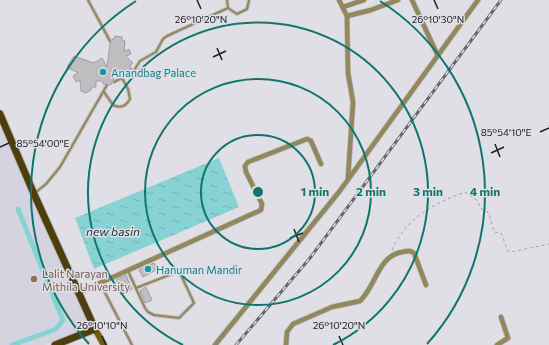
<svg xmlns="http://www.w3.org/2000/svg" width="549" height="345" viewBox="0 0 549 345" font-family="Commissioner,sans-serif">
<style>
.built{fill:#d4d4e1}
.water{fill:url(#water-ripples)}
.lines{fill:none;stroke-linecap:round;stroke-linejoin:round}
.canal{stroke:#86d2d5;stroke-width:5}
.building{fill:#c0bdc1;stroke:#a19da1}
.lane-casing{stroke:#bdbdc2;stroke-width:4}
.street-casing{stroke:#bdbdc2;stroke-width:6}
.secondary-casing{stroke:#bdbdc2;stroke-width:8}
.primary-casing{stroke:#bdbdc2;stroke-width:9}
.path{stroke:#a1a1a6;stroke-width:1;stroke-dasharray:3 3;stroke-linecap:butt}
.lane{stroke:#93875c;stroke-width:2}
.street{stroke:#93875c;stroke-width:4.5}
.secondary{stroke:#6f5c0f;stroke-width:6}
.primary{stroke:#4c3f0c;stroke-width:7}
.rail-casing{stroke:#67676a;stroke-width:3}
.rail{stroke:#dfdfe5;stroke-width:1.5;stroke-dasharray:4.5;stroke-linecap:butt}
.ticks{fill:none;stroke:#212123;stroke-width:1.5}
.ring{fill:none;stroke:#0f766e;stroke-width:2}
.culture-dot{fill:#0f9aa8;stroke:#dfdfe5;stroke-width:1.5}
.education-dot{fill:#8d6e63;stroke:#dfdfe5;stroke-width:1.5}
.labels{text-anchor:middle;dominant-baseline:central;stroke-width:3;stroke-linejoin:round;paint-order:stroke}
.culture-label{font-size:11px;fill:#0d838f;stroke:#dfdfe5;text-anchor:start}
.education-label{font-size:11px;fill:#785e54;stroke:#dfdfe5;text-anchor:start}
.water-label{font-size:12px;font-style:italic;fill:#113638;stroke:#dfdfe5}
.ticks-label{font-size:10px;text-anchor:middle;fill:#212123;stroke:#dfdfe5;stroke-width:3;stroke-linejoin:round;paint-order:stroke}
.centre{fill:#0f766e;stroke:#dfdfe5;stroke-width:2}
.ring-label{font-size:12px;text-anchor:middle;font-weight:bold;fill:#0f766e;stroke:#dfdfe5;stroke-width:3;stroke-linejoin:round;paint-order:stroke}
</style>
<defs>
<pattern id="water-ripples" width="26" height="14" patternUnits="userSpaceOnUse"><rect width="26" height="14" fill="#86d2d5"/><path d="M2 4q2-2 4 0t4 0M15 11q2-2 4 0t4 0" fill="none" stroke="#73b4b7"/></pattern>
</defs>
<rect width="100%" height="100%" fill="#dfdfe5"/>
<!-- built -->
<path class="built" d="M0,125L47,233L90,324L87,328L45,345H0Z"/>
<!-- water -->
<path class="water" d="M219,158L239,207L94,269L75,218Z"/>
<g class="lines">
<!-- canal -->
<path class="canal" d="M12,345L56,329L63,320L18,209"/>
</g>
<!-- building -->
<path class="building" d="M115,36L122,37V40L125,41L124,52L129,49L131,54L126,56L133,63L130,66L132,69L121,75L117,73L113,76L114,79L112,81V84L109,85L107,83L104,85L102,81H96V87H92L91,90L86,93L81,91L80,80L76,82L73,76L78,73L67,67L74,56L94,63L102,58L107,67L110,43L112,42V39H114Z
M154,263L158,269L143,277L139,270Z
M126,275L132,289L123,294L116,280Z
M146,287L152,300L145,303L140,291Z"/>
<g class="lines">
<defs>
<path id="lane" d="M88,0L110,41
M227,0L228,8L237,14L247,9L249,0
M114,82L133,72L140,61L156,52L163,39L167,36L228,8
M104,92L113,105C121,109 126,106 130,99L128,89L122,78
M35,193L46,184L60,167L107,85
M128,271L145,308L148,312L154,315L179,318L194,303L181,275L177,272L136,288
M100,283L132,345"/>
<path id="street" d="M339,0L347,16L348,73L353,102L348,178
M412,0L438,56
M343,7L364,0
M347,16L371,10L398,0
M78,293L261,210L262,204L246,172L245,166L248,162L307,139L311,141L321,164
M215,345L339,192L478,0
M286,345L287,332L293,324L332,307L360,301C376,286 378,256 402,252C407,251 410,250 414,253L426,285
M497,345L508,338L501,317"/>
<path id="secondary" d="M95,329L104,345"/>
<path id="primary" d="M0,114L34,194L95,329L55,345"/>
</defs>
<!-- lane casing -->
<use href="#lane" class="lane-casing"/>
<!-- street casing -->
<use href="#street" class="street-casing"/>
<!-- secondary casing -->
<use href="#secondary" class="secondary-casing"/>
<!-- primary casing -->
<use href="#primary" class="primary-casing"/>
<!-- path -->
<path class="path" d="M392,250C407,217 433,204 465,192L478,201L480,208L489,213L494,232L501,233L508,251L511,252L549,244"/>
<!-- lane -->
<use href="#lane" class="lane"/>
<!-- street -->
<use href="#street" class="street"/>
<!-- secondary -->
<use href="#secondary" class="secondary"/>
<!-- primary -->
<use href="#primary" class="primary"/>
<defs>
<path id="rail" d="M236,345L310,258L501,0"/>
</defs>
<!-- rail casing -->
<use href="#rail" class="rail-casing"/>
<!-- rail -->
<use href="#rail" class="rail"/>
</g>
<!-- ticks -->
<path class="ticks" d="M197,0L201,9M434,0L438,9M217,48L222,60M213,57L226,51M540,132L549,128M495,144L500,157M0,147L9,143M491,153L504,147M294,229L299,242M290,238L303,233M102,336L106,345M339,336L343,345"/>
<!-- distance rings -->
<g class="ring">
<circle cx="258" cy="192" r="57"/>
<circle cx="258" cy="192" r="113"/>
<path d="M183 345A170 170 0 1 1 333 345"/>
<path d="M89 344A227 227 0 0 1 136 1M380 1A227 227 0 0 1 427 344"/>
</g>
<!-- markers -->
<g class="culture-dot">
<circle cx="103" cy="72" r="4"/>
<circle cx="148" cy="269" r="4"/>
</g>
<circle class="education-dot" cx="34" cy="279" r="4"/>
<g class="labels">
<!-- culture labels -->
<g class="culture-label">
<text x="111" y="72">Anandbag Palace</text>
<text x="156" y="269">Hanuman Mandir</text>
</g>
<!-- education labels -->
<g class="education-label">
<text x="42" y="273">Lalit Narayan<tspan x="42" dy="13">Mithila University</tspan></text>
</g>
<!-- water labels -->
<g class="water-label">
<text x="113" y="231">new basin</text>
</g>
</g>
<g class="ticks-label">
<text x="201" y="23">26°10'20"N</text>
<text x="438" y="23">26°10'30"N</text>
<text x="506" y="136">85°54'10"E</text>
<text x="43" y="147">85°54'00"E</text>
<text x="102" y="329">26°10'10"N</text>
<text x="339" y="329">26°10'20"N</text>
</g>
<circle cx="258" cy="192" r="6" class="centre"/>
<g class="ring-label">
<text x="315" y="196">1 min</text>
<text x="371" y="196">2 min</text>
<text x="428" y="196">3 min</text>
<text x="485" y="196">4 min</text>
</g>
</svg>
